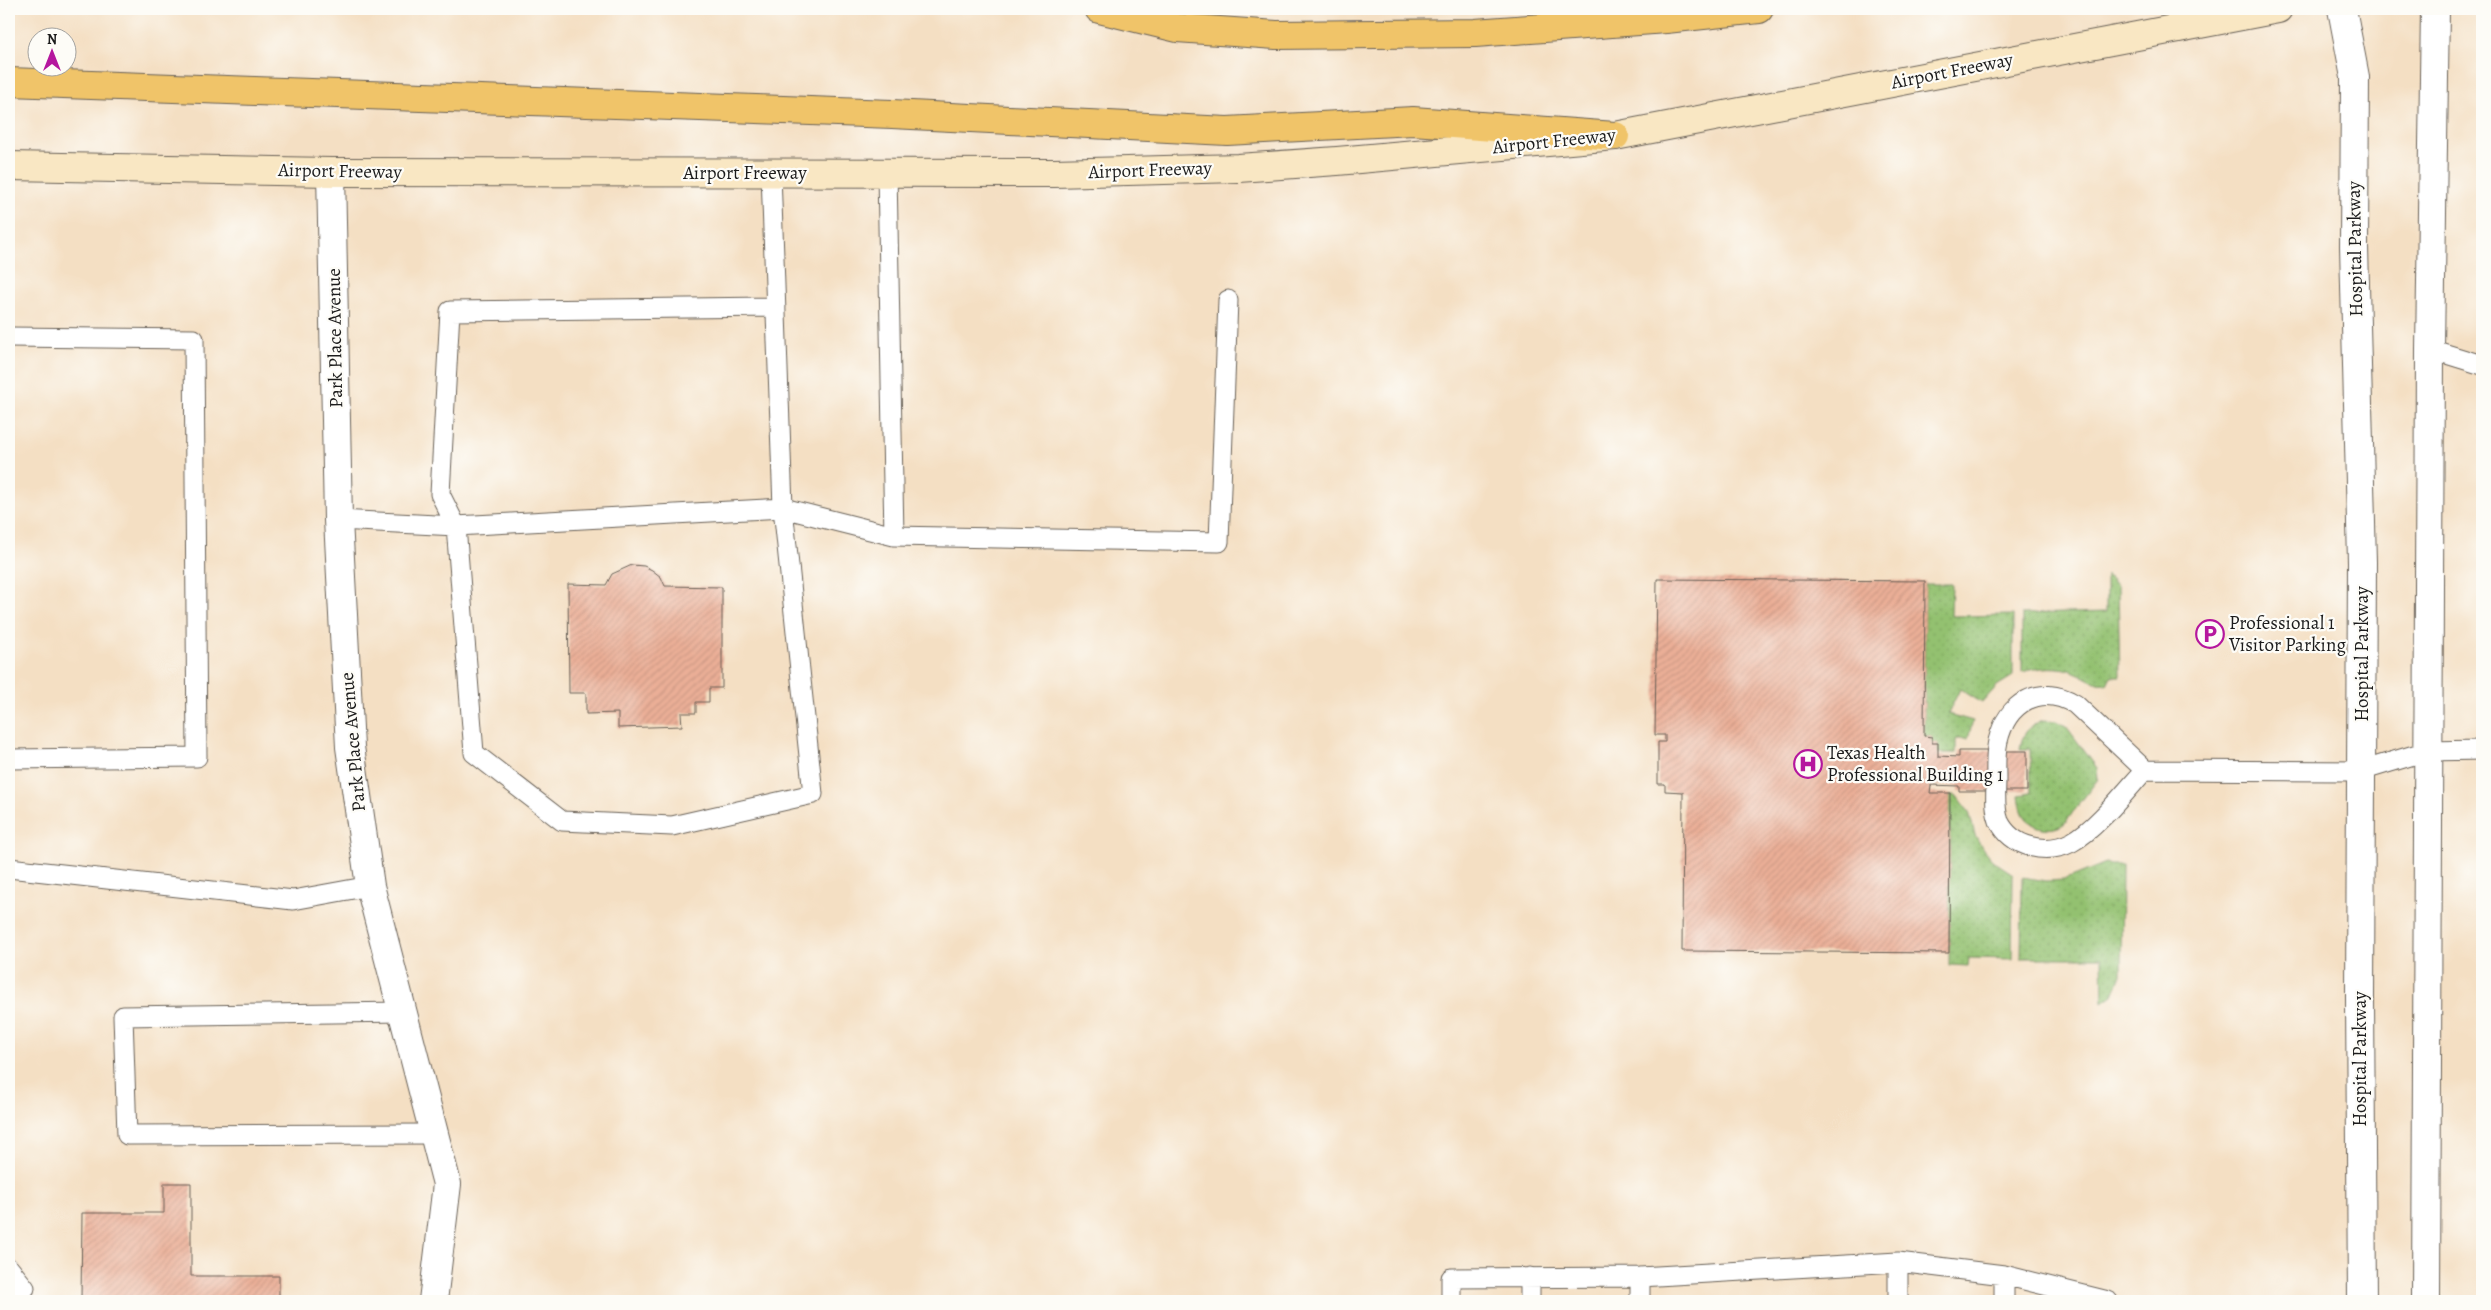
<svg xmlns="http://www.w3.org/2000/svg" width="2491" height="1310" viewBox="0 0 2491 1310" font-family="Alegreya,serif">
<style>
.grass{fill:url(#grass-dots);stroke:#586e46}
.building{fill:url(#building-hatch)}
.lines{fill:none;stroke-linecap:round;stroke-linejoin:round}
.service-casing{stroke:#686056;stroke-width:21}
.minor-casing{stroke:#686056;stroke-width:30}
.tertiary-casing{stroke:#686056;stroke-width:30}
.secondary-casing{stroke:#686056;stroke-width:30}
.motorway-casing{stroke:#686056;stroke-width:30}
.service{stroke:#fff;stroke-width:19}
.minor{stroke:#fff;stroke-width:28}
.tertiary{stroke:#fff;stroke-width:28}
.secondary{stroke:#f9e7c3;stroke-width:28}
.motorway{stroke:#f0c469;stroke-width:28}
.labels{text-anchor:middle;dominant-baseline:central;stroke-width:4.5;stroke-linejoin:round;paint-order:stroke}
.street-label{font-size:19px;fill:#1c1c1c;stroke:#fdfcf7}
.poi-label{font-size:19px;fill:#1c1c1c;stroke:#fdfcf7;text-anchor:start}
</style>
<defs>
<pattern id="grass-dots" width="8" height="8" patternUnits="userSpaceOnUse" patternTransform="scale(1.25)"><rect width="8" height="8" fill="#93c170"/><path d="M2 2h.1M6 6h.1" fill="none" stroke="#7ea560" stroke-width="1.8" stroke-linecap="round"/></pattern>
<pattern id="building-hatch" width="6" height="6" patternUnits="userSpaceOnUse" patternTransform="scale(1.25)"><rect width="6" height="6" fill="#ebaf97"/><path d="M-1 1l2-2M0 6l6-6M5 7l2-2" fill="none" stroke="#c99682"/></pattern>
</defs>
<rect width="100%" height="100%" fill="#fdfcf7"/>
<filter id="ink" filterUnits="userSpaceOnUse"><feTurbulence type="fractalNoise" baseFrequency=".02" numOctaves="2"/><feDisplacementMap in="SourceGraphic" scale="10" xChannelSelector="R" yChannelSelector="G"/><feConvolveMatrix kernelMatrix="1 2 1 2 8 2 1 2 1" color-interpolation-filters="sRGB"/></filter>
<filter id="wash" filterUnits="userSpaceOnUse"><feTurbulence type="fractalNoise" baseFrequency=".0096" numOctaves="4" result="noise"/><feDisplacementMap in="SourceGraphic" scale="20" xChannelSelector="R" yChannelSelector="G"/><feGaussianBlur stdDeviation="1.12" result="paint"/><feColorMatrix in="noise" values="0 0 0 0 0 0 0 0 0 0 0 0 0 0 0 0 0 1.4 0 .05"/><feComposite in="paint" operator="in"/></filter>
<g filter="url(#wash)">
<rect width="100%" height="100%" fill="#f4dfc3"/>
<!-- grass -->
<path class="grass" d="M2106,574L2118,587L2120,676H2111L2107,684C2096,685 2087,677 2077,673C2060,665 2039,667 2022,672V614L2106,612Z
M1925,584H1952L1951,616L2013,615V676L1997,686L1982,703L1960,689L1948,714L1973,721L1968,739H1956V753H1938V743H1932V737L1924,736Z
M2043,720L2056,721L2066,726L2097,768L2098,779L2065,823C2054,832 2035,830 2026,818C2021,812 2020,803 2019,795L2031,793L2030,749H2020C2022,733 2029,726 2043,720Z
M1950,795H1956L1969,812L1975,835L1983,849L1992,860L2013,874L2012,959L1969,958L1968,966L1949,965Z
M2106,863L2110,865H2122L2121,975L2113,995L2103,1002L2102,958H2021L2022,877L2047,881L2064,880Z"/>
<g id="blocks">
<!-- building -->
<path class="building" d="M632,565L644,566L652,570L661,577L665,586L722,587V688H709V702H696V713H681L682,726L618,728V713L586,714V693H569L568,584L606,585L612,574Z
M1657,579L1925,581L1924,736L1932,737V743H1938V756L1959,757V751H2027V791H1959V786L1931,785L1930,793H1950L1949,953L1682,951L1683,792L1665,791V784H1658V742H1665V735H1655Z
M164,1183H191V1276H279V1301H81L82,1213H164Z"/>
</g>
</g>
<g filter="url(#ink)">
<use href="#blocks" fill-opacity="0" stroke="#686056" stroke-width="1"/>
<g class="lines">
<defs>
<path id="service" d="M887,173L894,536L1219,542L1228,300
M776,307L450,311L440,494L456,526L474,753L562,821L672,826L813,794L783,508L894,536
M9,337L194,339L197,757L9,759
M2430,349L2482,365
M338,520L456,526L783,508L771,174
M2145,770C2126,791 2095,830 2072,842C2047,855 2012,848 1999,821C1994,808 1996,793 1996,779C1996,767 1995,754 1998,741C2007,703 2039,683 2075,704L2145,770L2361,771L2427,751L2482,750
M9,868L293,900L370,886
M402,1012L123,1016L127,1135L435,1134
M1898,1262V1301
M9,1268L25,1288L11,1301
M1530,1277V1301
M1640,1277V1301
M1451,1301V1278L1640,1277L1898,1262L2004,1275L2108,1301
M2004,1301V1275"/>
<path id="minor" d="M331,172L338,520L350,747L370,886L447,1184L433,1301"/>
<path id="tertiary" d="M2342,9L2355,77L2354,246L2362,562L2360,997L2362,1301
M2426,1301L2430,349L2435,9"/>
<path id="secondary" d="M9,166L331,172L1054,173L1238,168L1337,161L1615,136L2278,9"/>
<path id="motorway" d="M1099,9L1177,28L1276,35L1475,33L1666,19L1759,9
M9,82L892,114L1227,131L1413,121L1615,136"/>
</defs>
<!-- service casing -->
<use href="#service" class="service-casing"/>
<!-- minor casing -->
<use href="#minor" class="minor-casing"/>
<!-- tertiary casing -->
<use href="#tertiary" class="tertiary-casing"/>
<!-- secondary casing -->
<use href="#secondary" class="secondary-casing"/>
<!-- motorway casing -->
<use href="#motorway" class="motorway-casing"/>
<!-- service -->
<use href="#service" class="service"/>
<!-- minor -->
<use href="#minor" class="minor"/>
<!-- tertiary -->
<use href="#tertiary" class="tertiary"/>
<!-- secondary -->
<use href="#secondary" class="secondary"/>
<!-- motorway -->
<use href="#motorway" class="motorway"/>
</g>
</g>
<!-- icons -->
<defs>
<symbol id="parking-ring" viewBox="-11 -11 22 22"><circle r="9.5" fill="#fdfcf7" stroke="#b5179e" stroke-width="1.5"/><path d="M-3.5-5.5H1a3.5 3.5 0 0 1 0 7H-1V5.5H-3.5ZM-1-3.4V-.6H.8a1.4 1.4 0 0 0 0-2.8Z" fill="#b5179e"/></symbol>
<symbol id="hospital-ring" viewBox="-11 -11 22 22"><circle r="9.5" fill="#fdfcf7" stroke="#b5179e" stroke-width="1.5"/><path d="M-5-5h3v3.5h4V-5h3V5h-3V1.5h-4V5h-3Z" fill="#b5179e"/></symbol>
</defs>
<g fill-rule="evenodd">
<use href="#parking-ring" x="2194" y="618" width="32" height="32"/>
<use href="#hospital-ring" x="1792" y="748" width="32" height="32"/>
</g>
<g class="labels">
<!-- street labels -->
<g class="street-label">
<text transform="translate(1952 71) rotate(-11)">Airport Freeway</text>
<text transform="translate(1554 141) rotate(-6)">Airport Freeway</text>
<text transform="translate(1150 170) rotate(-2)">Airport Freeway</text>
<text transform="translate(340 171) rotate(1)">Airport Freeway</text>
<text x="745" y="173">Airport Freeway</text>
<text transform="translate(2355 249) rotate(-91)">Hospital Parkway</text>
<text transform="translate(335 338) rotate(-91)">Park Place Avenue</text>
<text transform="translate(2362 654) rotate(-90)">Hospital Parkway</text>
<text transform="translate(353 742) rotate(-95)">Park Place Avenue</text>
<text transform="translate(2360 1059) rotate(-90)">Hospital Parkway</text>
</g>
<!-- poi labels -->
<g class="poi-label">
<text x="2229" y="623">Professional 1<tspan x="2229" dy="22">Visitor Parking</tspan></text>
<text x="1827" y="753">Texas Health<tspan x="1827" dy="22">Professional Building 1</tspan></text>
</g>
</g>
<!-- margin -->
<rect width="2491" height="1310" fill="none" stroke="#fdfcf7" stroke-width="30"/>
<!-- north arrow -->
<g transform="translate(52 52)"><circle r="24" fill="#fdfcf7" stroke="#a3a29f"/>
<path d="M0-4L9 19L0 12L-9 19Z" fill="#b5179e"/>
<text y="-8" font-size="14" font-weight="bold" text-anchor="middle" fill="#1c1c1c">N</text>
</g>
</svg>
